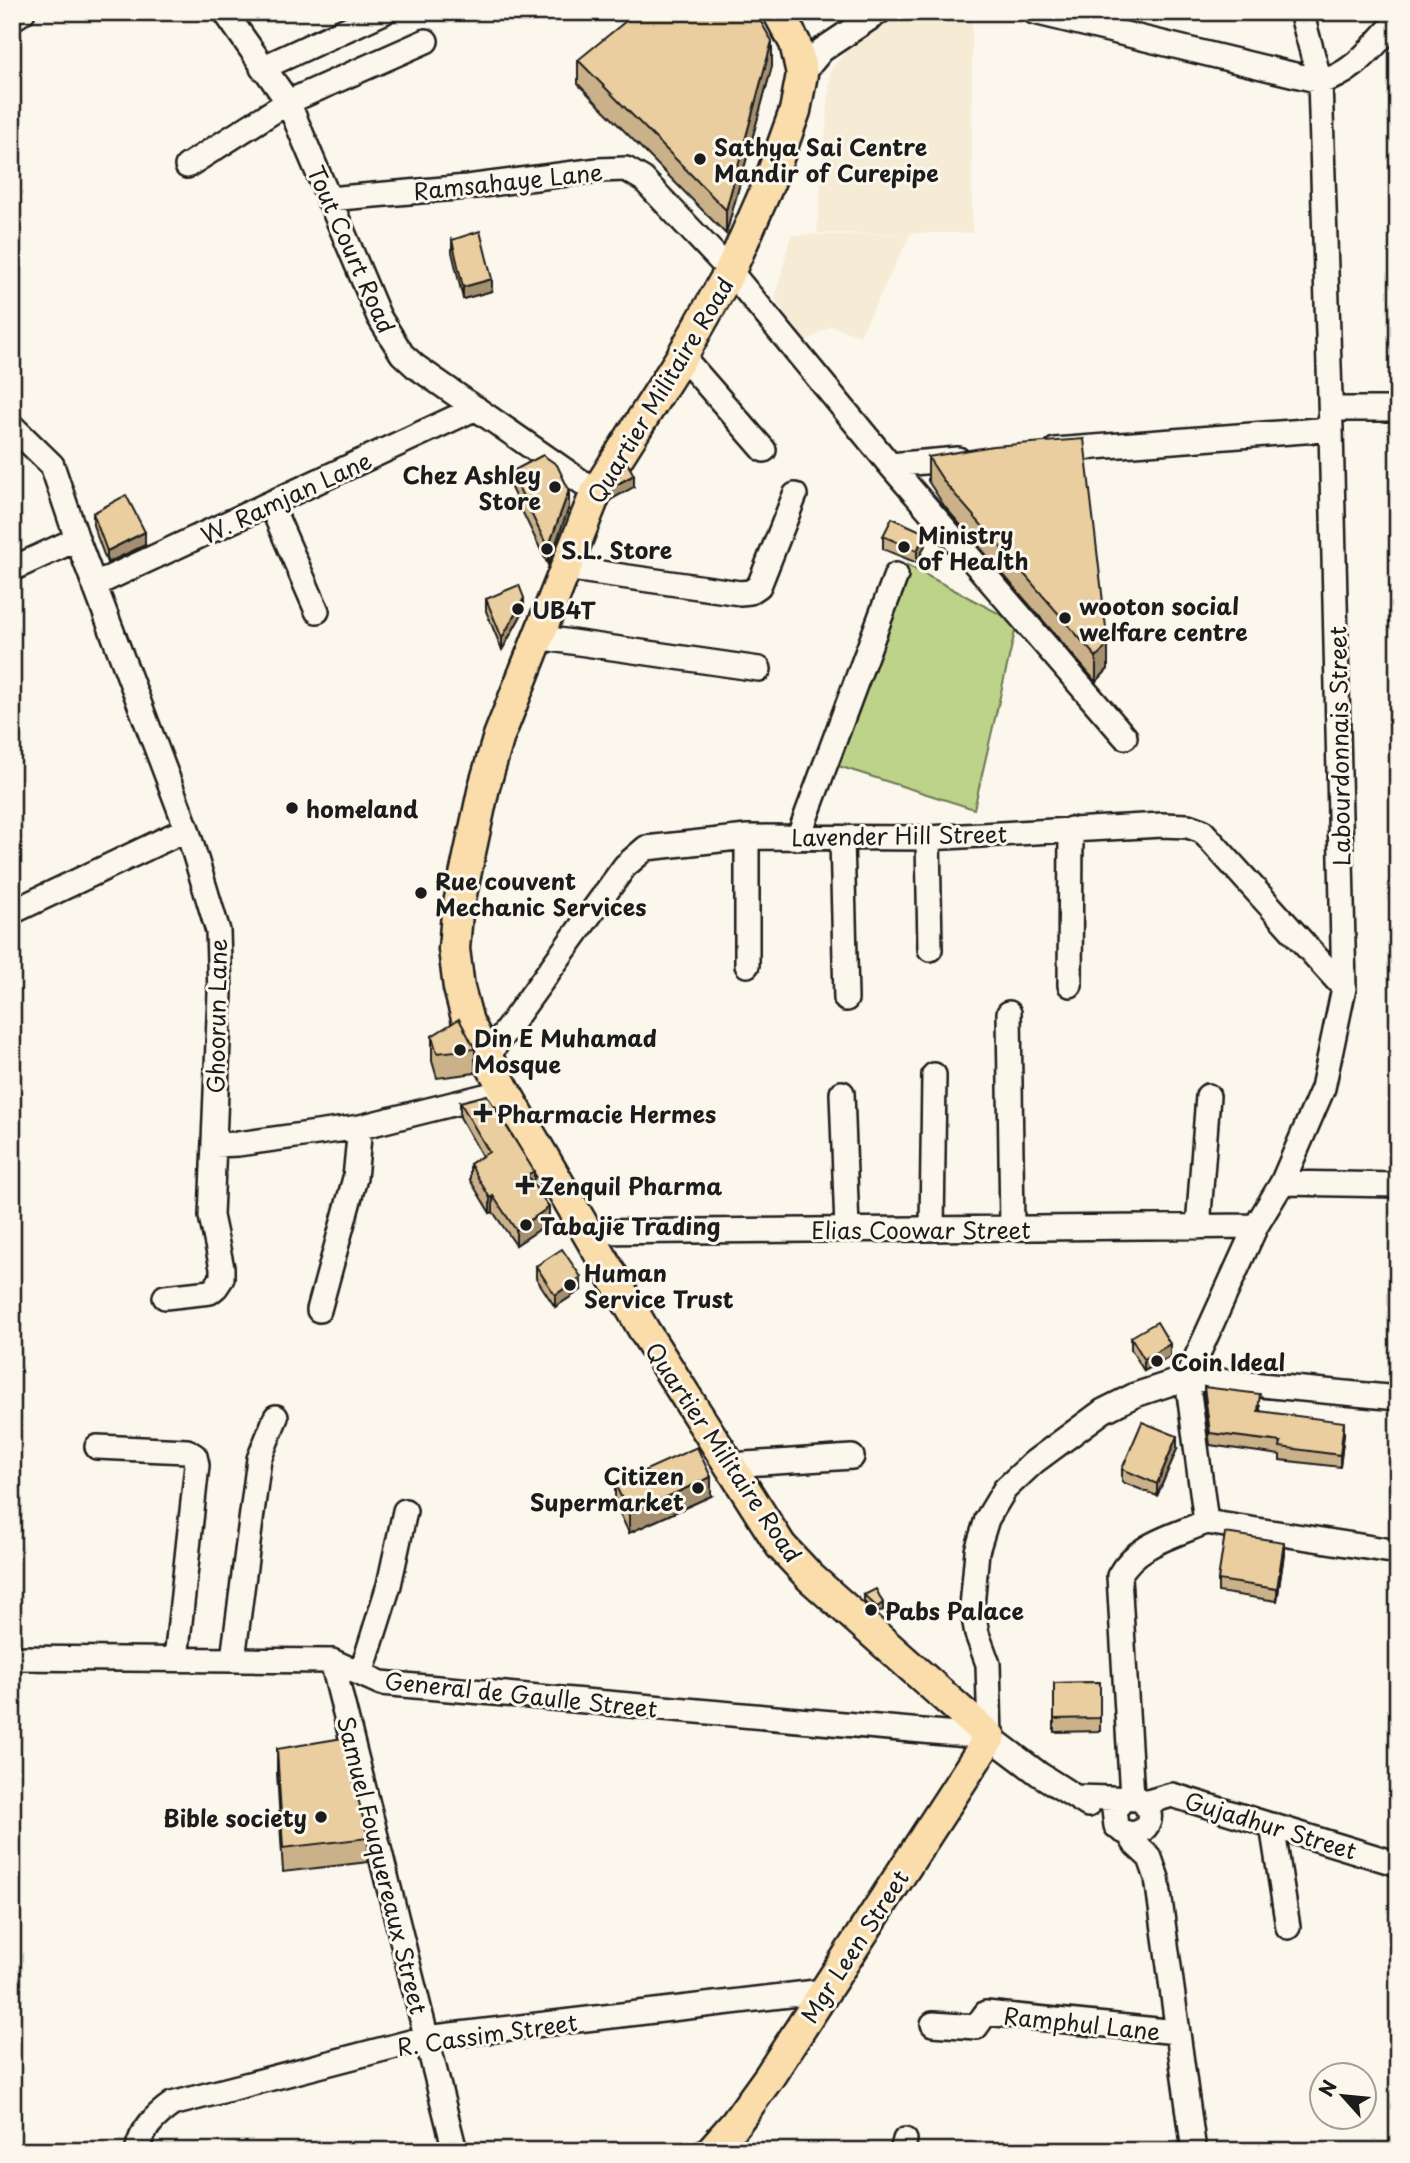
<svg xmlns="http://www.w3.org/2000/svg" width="1410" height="2163" viewBox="0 0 1410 2163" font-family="'Playpen Sans',sans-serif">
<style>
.built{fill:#f6ebd5}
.grass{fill:#bdd389;stroke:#6c7852;stroke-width:2}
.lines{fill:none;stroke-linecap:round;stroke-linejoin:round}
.minor-casing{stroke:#1c1c1c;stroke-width:28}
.major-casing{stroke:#1c1c1c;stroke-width:35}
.minor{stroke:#fbf7ec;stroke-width:23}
.major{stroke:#faddab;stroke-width:30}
.wall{fill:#cab189;stroke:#1c1c1c;stroke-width:2}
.shaded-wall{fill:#a4906f;stroke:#1c1c1c;stroke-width:2}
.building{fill:#ebce9f;stroke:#1c1c1c;stroke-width:2}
.poi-dot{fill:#1c1c1c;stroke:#fbf7ec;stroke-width:2.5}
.labels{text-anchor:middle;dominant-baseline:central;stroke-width:6;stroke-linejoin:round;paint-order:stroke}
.poi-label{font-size:23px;font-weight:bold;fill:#1c1c1c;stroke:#fbf7ec;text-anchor:start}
.street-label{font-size:23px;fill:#1c1c1c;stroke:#fbf7ec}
</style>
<rect width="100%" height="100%" fill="#fbf7ec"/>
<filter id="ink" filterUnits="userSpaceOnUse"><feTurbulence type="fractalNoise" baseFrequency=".0143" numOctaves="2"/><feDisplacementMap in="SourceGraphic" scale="14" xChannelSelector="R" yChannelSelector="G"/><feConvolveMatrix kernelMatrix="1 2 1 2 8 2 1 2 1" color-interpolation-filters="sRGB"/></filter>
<g filter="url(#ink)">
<!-- built -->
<path class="built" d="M902,12H972V233H911L860,336L830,326L803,344L775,298L791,235L911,234L817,233L831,70L863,31Z"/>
<!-- grass -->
<path class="grass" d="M907,565L1017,623L974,809L829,763Z"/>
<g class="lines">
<defs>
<path id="minor" d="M225,12L288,102L379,317L402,354L415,366L596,492
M1034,12L1320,81C1352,77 1376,42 1398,20
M12,19L23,12
M262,68L384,12
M802,74L822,50L879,12
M187,166L288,102L426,41
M328,199L467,187L598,170L626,169L643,179L730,271L890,465L1125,737
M682,356L764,450
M1331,409H1398
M12,426L52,465L77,539L187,829L218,931L220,993L211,1216L222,1268V1278L216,1287L210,1292L165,1297
M1055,450L1331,429
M890,465L958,459
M271,505L317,611
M565,568L740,593L750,592L759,586L795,495
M12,569L77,539
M96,584L476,408
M537,637L759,669
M747,837V965
M798,838L896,575
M842,838L846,999
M928,838L930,949
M12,912L187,829
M1070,985L1071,829
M1009,1013L1012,1228
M487,1057L625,866L646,848L747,837L928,838L1162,825L1188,826L1202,831L1344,988
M842,1093L847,1229
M215,1145L238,1144L360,1127L505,1091
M1282,1183L1398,1185
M1198,1227L1208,1096
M932,1229L934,1075
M587,1232L1256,1226
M319,1310L355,1178L360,1127
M1187,1378L1256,1226L1282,1183L1323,1088L1344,988L1331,429L1320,81L1301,12
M1187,1378L1206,1522
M97,1447L187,1451L195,1456L197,1465L176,1659
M730,1465L852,1457
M1206,1522L1398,1552
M12,1658L332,1661L381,1683L990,1737
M233,1659L259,1459L276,1417
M332,1661L455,2151
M361,1674L389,1585L405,1511
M990,1737L988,1664L977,1634L972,1607L977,1551L987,1519L1005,1489L1034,1462L1103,1411L1135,1395L1187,1378L1398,1398
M990,1737L1039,1774L1088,1805
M1078,1797L1139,1799C1164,1816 1139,1848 1116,1826L1114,1810L1124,1799
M1132,1797L1119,1576C1136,1544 1174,1536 1206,1522
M1144,1803L1172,1795L1398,1864
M1272,1825L1288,1927
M1129,1834L1136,1845L1150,1858L1157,1878L1194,2151
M933,2024L976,2027L986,2013L1177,2032
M137,2151C141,2130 155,2116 172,2104L426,2038L824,1991
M902,2151L905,2140"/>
<path id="major" d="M711,2151L735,2124L769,2077L990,1737L811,1578L781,1546L645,1332L505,1091L468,1022L459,988L454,949L457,913L484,787L499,736L596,492L682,356L730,271L769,183L795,111L802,74L795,43L778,12"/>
</defs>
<!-- minor casing -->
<use href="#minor" class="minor-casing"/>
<!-- major casing -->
<use href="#major" class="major-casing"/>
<!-- minor -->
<use href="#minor" class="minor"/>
<!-- major -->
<use href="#major" class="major"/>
</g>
<!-- wall -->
<path class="wall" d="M578,60L772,66L726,234L578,84Z
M452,240L492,291L463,299L452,252Z
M928,457L1108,669L1096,682L945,507L928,481Z
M511,472L569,507L548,565L511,488Z
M93,513L145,545L107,563L93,525Z
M883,536L925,545L917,563L883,549Z
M486,599L524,610L502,650L486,611Z
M432,1036L475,1049V1073L437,1078L432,1061Z
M460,1102L534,1186L549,1223L516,1245L493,1212L490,1213L470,1180V1164L482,1156L460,1117Z
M536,1266L581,1290L555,1307L536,1278Z
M1131,1337L1170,1357L1144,1371L1131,1349Z
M1204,1387L1260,1406V1411L1344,1434L1340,1467L1280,1460V1455L1210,1445L1204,1399Z
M1177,1449L1157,1496L1122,1482V1469Z
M615,1484L711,1496L629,1533L615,1503Z
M1284,1554L1277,1601L1218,1592V1580Z
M864,1595L883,1610L877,1613L864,1602Z
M1100,1682V1731L1054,1732V1683Z
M277,1749L368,1838V1862L283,1872L277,1773Z"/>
<!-- shaded-wall -->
<path class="shaded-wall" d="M772,41V66L726,234V210Z
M492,279V291L463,299V287Z
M634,475V487L612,499V487Z
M569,490V507L548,565V548Z
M145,532V545L107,563V551Z
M925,533V545L917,563V551Z
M524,598V610L502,650V638Z
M1108,645V669L1096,682V657Z
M534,1171V1186L527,1175Z
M493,1196V1212L490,1213V1198Z
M549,1207V1223L516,1245V1230Z
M581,1277V1290L555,1307V1295Z
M1170,1344V1357L1144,1371V1359Z
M1344,1422V1434L1340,1467V1455Z
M1177,1436V1449L1157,1496V1484Z
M711,1477V1496L629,1533V1514Z
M1284,1542V1554L1277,1601V1589Z
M883,1603V1610L877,1613V1607Z"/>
<!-- building -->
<path class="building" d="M637,12H755L772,41L726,210L578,60Z
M480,231L492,279L463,287L452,240Z
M1084,439L1108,645L1096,657L945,483L928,457L993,446Z
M543,455L557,465L569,490L548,548L511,472Z
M627,463L634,475L612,487Z
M126,495L145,532L107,551L93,513Z
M892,518L925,533L917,551L883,536Z
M519,585L524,598L502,638L486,599Z
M459,1019L475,1049L437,1053L432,1036Z
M487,1095L534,1171L527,1175L549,1207L516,1230L493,1196L490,1198L470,1164L489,1152L460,1102Z
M562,1249L581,1277L555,1295L536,1266Z
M1157,1322L1170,1344L1144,1359L1131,1337Z
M1204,1387L1260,1394L1258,1411L1344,1422L1340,1455L1280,1447L1281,1442L1210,1433Z
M1142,1422L1177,1436L1157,1484L1122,1469Z
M697,1447L711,1477L629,1514L615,1484Z
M1225,1533L1284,1542L1277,1589L1218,1580Z
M876,1589L883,1603L877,1607L864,1595Z
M1100,1682V1718L1054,1719V1683Z
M343,1738L368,1838L283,1848L277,1749Z"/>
</g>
<!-- markers -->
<g class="poi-dot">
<circle cx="700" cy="159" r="7"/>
<circle cx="555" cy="487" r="7"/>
<circle cx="904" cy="547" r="7"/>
<circle cx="547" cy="549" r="7"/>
<circle cx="518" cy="609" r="7"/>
<circle cx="1065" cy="618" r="7"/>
<circle cx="292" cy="808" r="7"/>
<circle cx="421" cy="893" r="7"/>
<circle cx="460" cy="1050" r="7"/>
<path d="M479.5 1102.5h7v7h7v7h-7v7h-7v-7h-7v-7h7z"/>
<path d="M521.5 1174.5h7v7h7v7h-7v7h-7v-7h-7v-7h7z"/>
<circle cx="526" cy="1225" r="7"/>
<circle cx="570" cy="1285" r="7"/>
<circle cx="1157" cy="1361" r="7"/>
<circle cx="698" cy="1488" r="7"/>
<circle cx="871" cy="1610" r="7"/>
<circle cx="321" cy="1817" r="7"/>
</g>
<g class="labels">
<!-- poi labels -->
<g class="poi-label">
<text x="714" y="146">Sathya Sai Centre<tspan x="714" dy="26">Mandir of Curepipe</tspan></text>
<text x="541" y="474" text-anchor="end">Chez Ashley<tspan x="541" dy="26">Store</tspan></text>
<text x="918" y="534">Ministry<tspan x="918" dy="26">of Health</tspan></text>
<text x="561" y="549">S.L. Store</text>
<text x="1079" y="605">wooton social<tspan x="1079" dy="26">welfare centre</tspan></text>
<text x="532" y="609">UB4T</text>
<text x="306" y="808">homeland</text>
<text x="435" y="880">Rue couvent<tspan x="435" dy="26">Mechanic Services</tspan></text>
<text x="474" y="1037">Din E Muhamad<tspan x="474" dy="26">Mosque</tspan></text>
<text x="497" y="1113">Pharmacie Hermes</text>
<text x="539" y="1185">Zenquil Pharma</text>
<text x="540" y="1225">Tabajie Trading</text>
<text x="584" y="1272">Human<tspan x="584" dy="26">Service Trust</tspan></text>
<text x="1171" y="1361">Coin Ideal</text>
<text x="684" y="1475" text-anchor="end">Citizen<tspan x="684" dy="26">Supermarket</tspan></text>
<text x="885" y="1610">Pabs Palace</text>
<text x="307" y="1817" text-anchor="end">Bible society</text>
</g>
<!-- street labels -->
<g class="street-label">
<text transform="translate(508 181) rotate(-6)">Ramsahaye Lane</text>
<text transform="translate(352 249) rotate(66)">Tout Court Road</text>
<text transform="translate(660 390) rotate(-59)">Quartier Militaire Road</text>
<text transform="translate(286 497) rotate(-25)">W. Ramjan Lane</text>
<text transform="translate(1339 746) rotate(-91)">Labourdonnais Street</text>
<text transform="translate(899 835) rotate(-1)">Lavender Hill Street</text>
<text transform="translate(216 1016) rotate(-89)">Ghoorun Lane</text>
<text x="921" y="1229">Elias Coowar Street</text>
<text transform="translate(724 1452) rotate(56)">Quartier Militaire Road</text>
<text transform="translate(521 1694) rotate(6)">General de Gaulle Street</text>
<text transform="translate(1271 1825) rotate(17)">Gujadhur Street</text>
<text transform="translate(383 1865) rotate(76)">Samuel Fouquereaux Street</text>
<text transform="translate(854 1946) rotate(-57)">Mgr Leen Street</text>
<text transform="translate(1082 2023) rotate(6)">Ramphul Lane</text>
<text transform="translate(487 2034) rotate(-8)">R. Cassim Street</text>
</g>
</g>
<!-- margin -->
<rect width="1410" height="2163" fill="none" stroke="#fbf7ec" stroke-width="42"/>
<rect x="21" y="21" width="1368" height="2121" fill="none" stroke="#1c1c1c" stroke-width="2.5" filter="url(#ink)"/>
<!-- north arrow -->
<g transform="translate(1343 2096) rotate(297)"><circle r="33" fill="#fbf7ec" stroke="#a29f99" stroke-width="2"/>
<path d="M0-5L12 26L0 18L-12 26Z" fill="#1c1c1c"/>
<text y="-10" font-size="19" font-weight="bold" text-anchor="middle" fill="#1c1c1c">N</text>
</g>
</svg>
